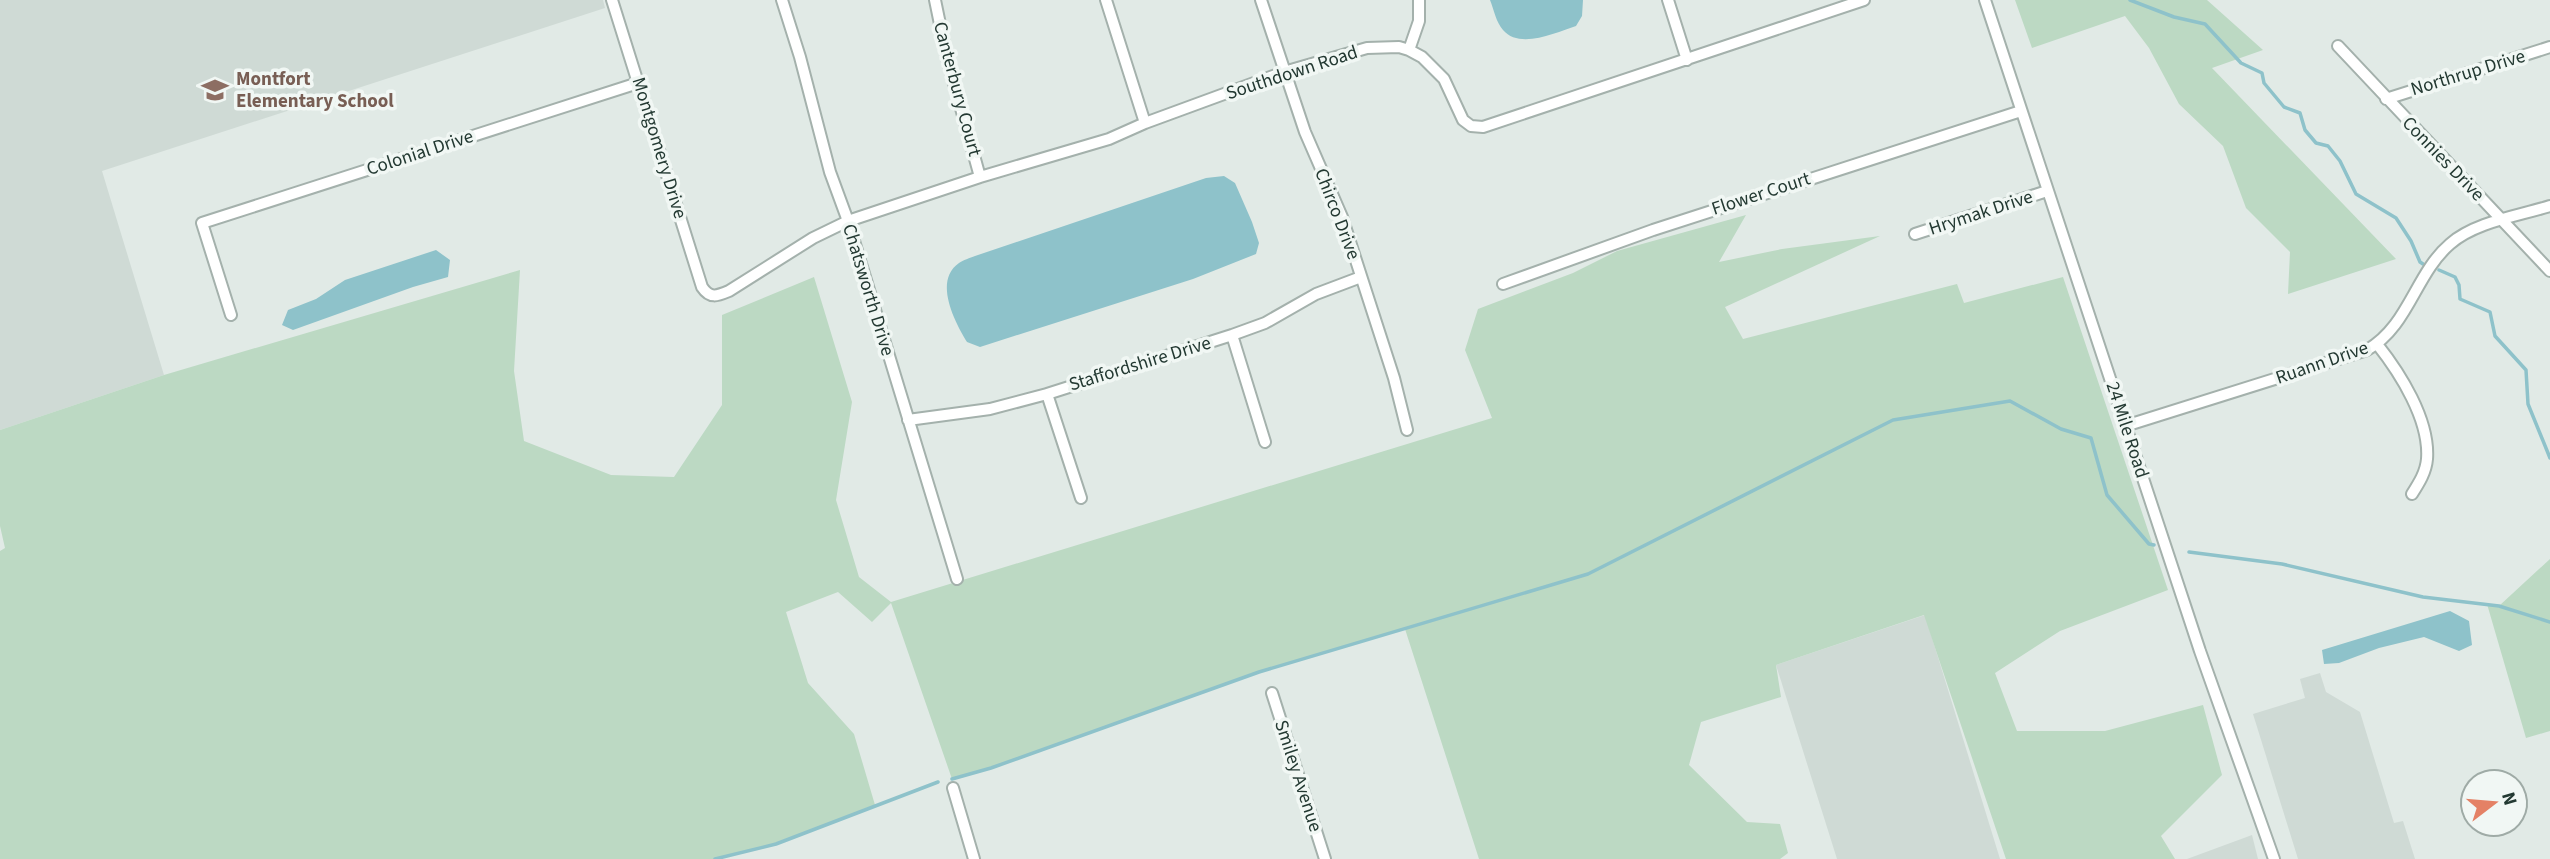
<svg xmlns="http://www.w3.org/2000/svg" width="2550" height="859" viewBox="0 0 2550 859" font-family="'Source Sans 3',sans-serif">
<style>
.built{fill:#cfdad5}
.green{fill:#bcd9c3}
.water{fill:#8ec2ca}
.lines{fill:none;stroke-linecap:round;stroke-linejoin:round}
.stream{stroke:#8ec2ca;stroke-width:3.5}
.minor-casing{stroke:#a4b1ac;stroke-width:14}
.minor{stroke:#fff;stroke-width:10}
.labels{text-anchor:middle;dominant-baseline:central;stroke-width:7;stroke-linejoin:round;paint-order:stroke}
.street-label{font-size:19px;fill:#233932;stroke:#f1f7f4}
.education-label{font-size:19px;font-weight:bold;fill:#785e54;stroke:#f1f7f4;text-anchor:start}
</style>
<rect width="100%" height="100%" fill="#e1eae6"/>
<!-- built -->
<path class="built" d="M0,0H603L605,8L102,171L164,375L0,430Z
M1925,615L2000,859H1837L1776,665Z
M2320,673L2326,692L2360,712L2394,823L2403,821L2415,859H2298L2253,714L2305,698L2300,679Z
M2252,835L2258,859H2187Z"/>
<!-- green -->
<path class="green" d="M2015,0H2207L2263,50L2212,68L2396,259L2288,294L2290,252L2246,208L2223,146L2179,104L2149,48L2125,16L2032,48Z
M1746,215L1719,262L1782,249L1880,236L1725,307L1743,339L1957,284L1964,303L2063,277L2168,590L2060,631L1995,673L2017,731H2105L2203,705L2222,775L2161,836L2175,859H2006L1924,615L1776,665L1781,697L1701,722L1689,765L1747,822L1780,824L1788,853L1780,859H1479L1405,629L1259,672L991,768L952,779L891,603L872,622L838,592L786,612L808,683L854,734L875,805L776,844L715,859H0V551L5,548L0,526V430L164,375L520,270L514,371L524,441L611,475L674,477L722,405V315L814,277L852,402L836,500L859,577L891,602L1492,418L1465,350L1478,309L1573,273L1617,251Z
M2550,559V731L2526,738L2487,604L2499,606Z"/>
<!-- water -->
<path class="water" d="M1490,0H1583L1582,16L1576,26C1557,32 1520,50 1503,30C1496,22 1494,10 1490,0Z
M1224,176L1235,183L1252,222L1259,243L1256,254L1193,279L980,347L967,342C955,322 933,281 959,263C963,260 970,258 975,256L1206,178Z
M436,250L450,260L448,277L413,287L293,330L282,325L288,310L316,299L345,280Z
M2450,611L2469,621L2472,645L2459,651L2424,637L2379,648L2339,663L2324,664L2322,650Z"/>
<g class="lines">
<!-- stream -->
<path class="stream" d="M2130,0L2174,17L2205,24L2241,63L2262,73L2264,83L2284,107L2300,113L2305,130L2316,143L2328,146L2340,161L2356,194L2396,218L2411,241L2420,262L2423,264
M2439,270L2455,277L2459,285L2460,299L2490,312L2495,336L2526,370L2528,404L2550,458
M2189,552L2282,564L2423,597L2499,606L2550,622
M952,779L991,768L1259,672L1588,574L1893,420L2010,401L2061,429L2091,438L2107,495L2149,544L2154,545
M715,859L776,844L938,782"/>
<defs>
<path id="minor" d="M612,0L702,287C710,299 717,296 729,291L813,238L848,221L980,177L1109,139L1145,123L1284,72L1367,48L1399,47L1409,50L1422,57L1444,79L1463,120L1471,126L1483,127L1864,0
M782,0L800,57L830,172L848,221L957,579
M935,0L947,58L980,177
M1106,0L1145,123
M1261,0L1305,132L1342,217L1394,378L1407,430
M1668,0L1687,60
M1985,0L2200,651L2274,859
M2338,46L2550,271
M1409,50L1419,21V0
M2386,99L2550,47
M1915,234L2047,191
M1503,284L1653,230L2021,111
M231,315L202,223L638,83
M1232,335L1265,442
M2377,344C2400,373 2430,420 2427,459C2426,472 2419,483 2412,494
M1047,394L1081,498
M908,420L990,409L1047,394L1232,335L1265,323L1316,294L1361,277
M2125,426L2367,350C2409,326 2415,274 2450,244C2475,222 2518,216 2550,206
M1272,693L1325,859
M953,788L974,859"/>
</defs>
<!-- minor casing -->
<use href="#minor" class="minor-casing"/>
<!-- minor -->
<use href="#minor" class="minor"/>
</g>
<!-- icons -->
<defs>
<symbol id="school-bare" viewBox="-9 -9 18 18"><path d="M0-5L7-2L0 1L-7-2ZM-4 1L0 2.5L4 1V4Q0 6-4 4Z" fill="#8d6e63" stroke="#f1f7f4" stroke-width="2.5" paint-order="stroke"/></symbol>
</defs>
<g fill-rule="evenodd">
<use href="#school-bare" x="196" y="71" width="38" height="38"/>
</g>
<g class="labels">
<!-- street labels -->
<g class="street-label">
<text transform="translate(1292 73) rotate(-18)">Southdown Road</text>
<text transform="translate(2468 73) rotate(-17)">Northrup Drive</text>
<text transform="translate(957 89) rotate(75)">Canterbury Court</text>
<text transform="translate(659 148) rotate(73)">Montgomery Drive</text>
<text transform="translate(420 153) rotate(-18)">Colonial Drive</text>
<text transform="translate(2443 159) rotate(46)">Connies Drive</text>
<text transform="translate(1761 194) rotate(-18)">Flower Court</text>
<text transform="translate(1981 213) rotate(-18)">Hrymak Drive</text>
<text transform="translate(1337 214) rotate(69)">Chirco Drive</text>
<text transform="translate(868 290) rotate(73)">Chatsworth Drive</text>
<text transform="translate(2322 363) rotate(-19)">Ruann Drive</text>
<text transform="translate(1140 364) rotate(-17)">Staffordshire Drive</text>
<text transform="translate(2127 430) rotate(72)">24 Mile Road</text>
<text transform="translate(1298 776) rotate(72)">Smiley Avenue</text>
</g>
<!-- education labels -->
<g class="education-label">
<text x="236" y="79">Montfort<tspan x="236" dy="22">Elementary School</tspan></text>
</g>
</g>
<!-- north arrow -->
<g transform="translate(2494 803) rotate(74)"><circle r="33" fill="#f1f7f4" stroke="#9faba6" stroke-width="2"/>
<path d="M0-5L12 26L0 18L-12 26Z" fill="#e48165"/>
<text y="-10" font-size="19" font-weight="bold" text-anchor="middle" fill="#233932">N</text>
</g>
</svg>
